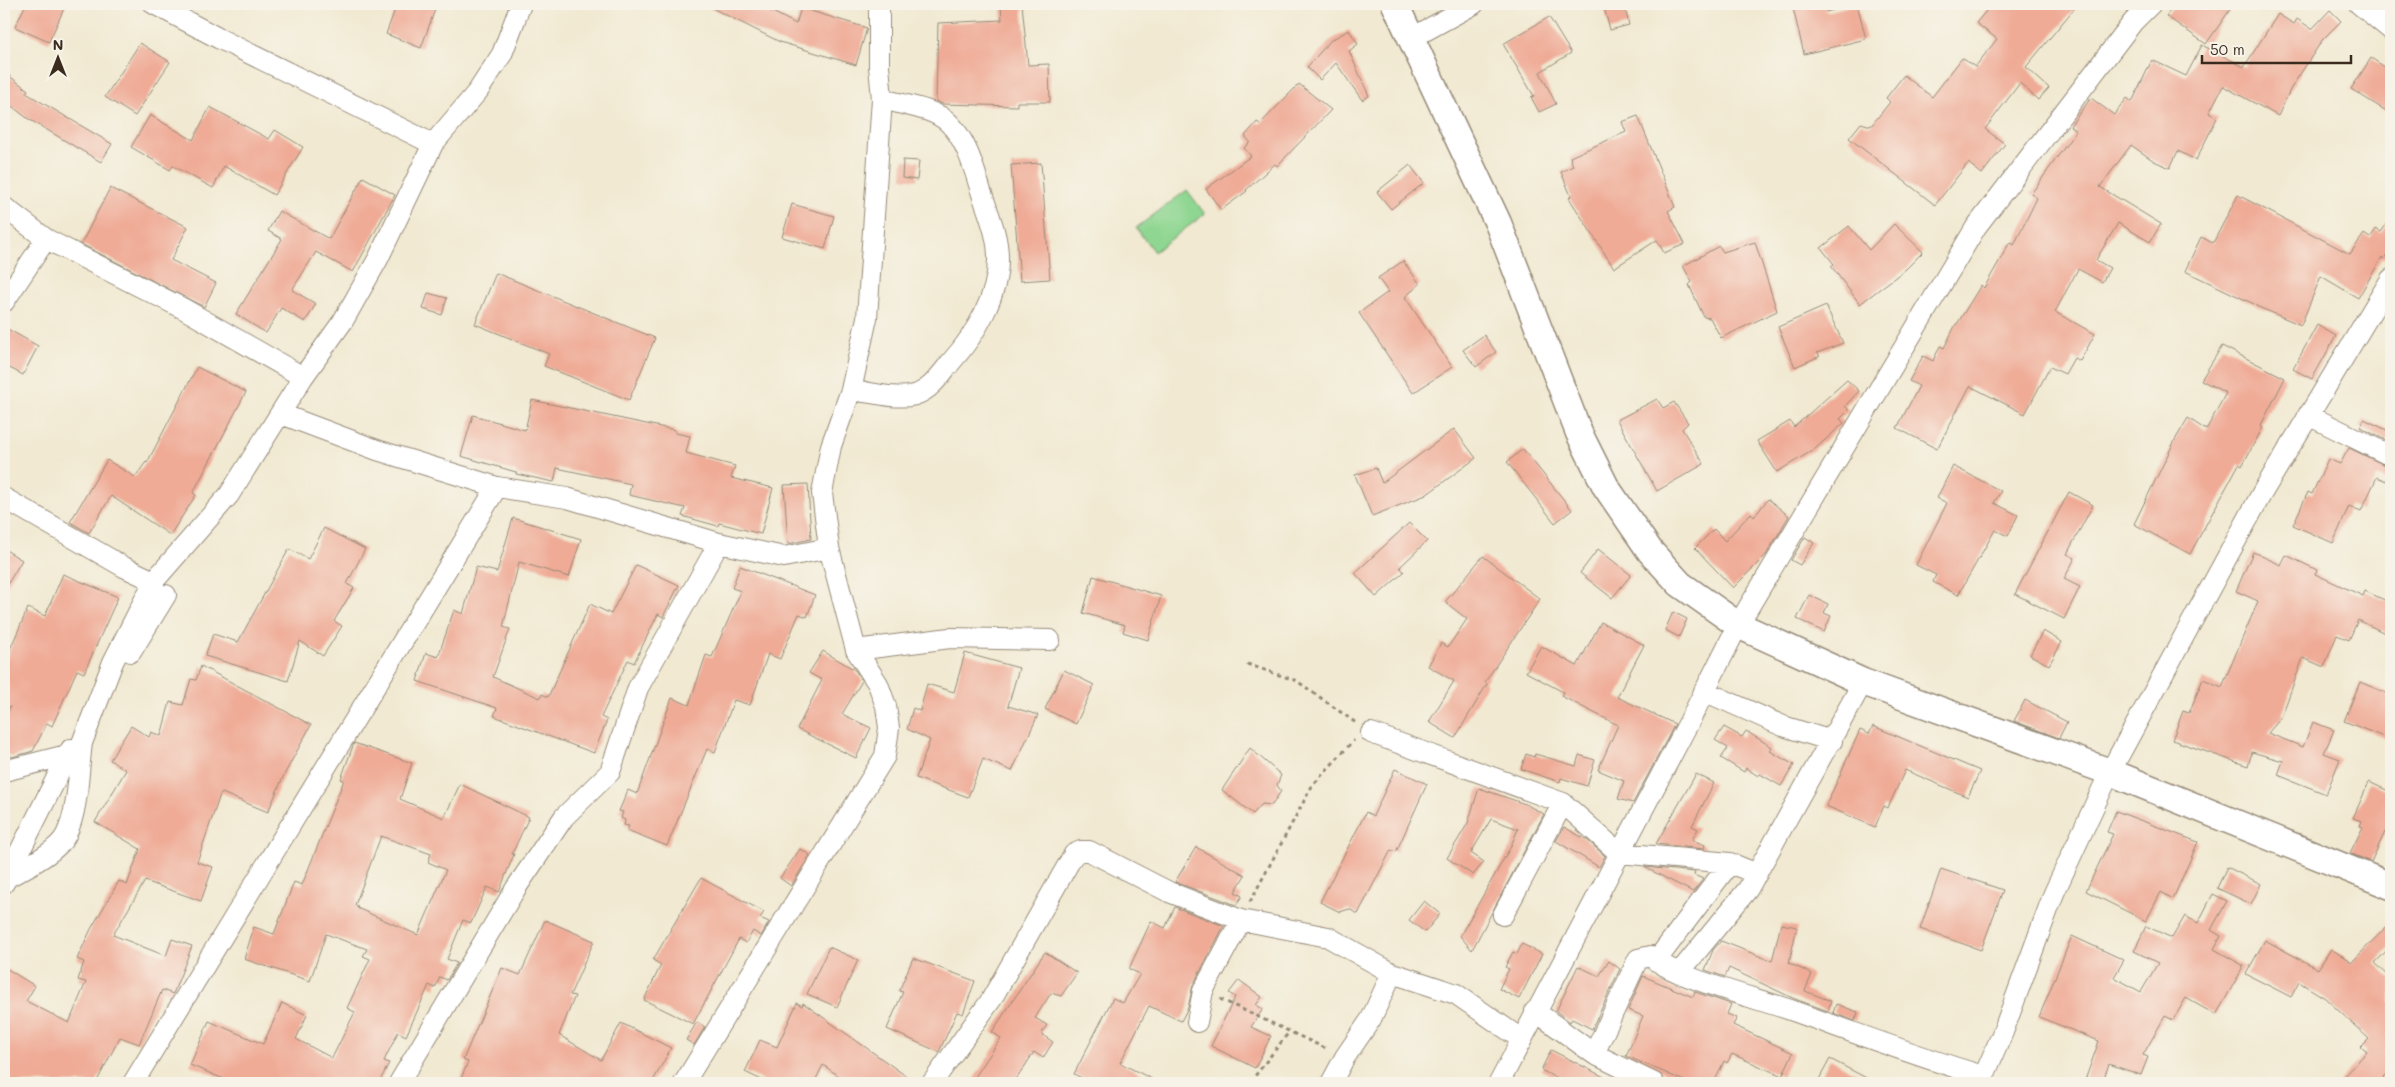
<svg xmlns="http://www.w3.org/2000/svg" width="2395" height="1087" viewBox="0 0 2395 1087" font-family="Mali,sans-serif">
<style>
.green{fill:#8ed691;stroke:#648058}
.building{fill:#efab96;fill-rule:evenodd}
.lines{fill:none;stroke-linecap:round;stroke-linejoin:round}
.minor-casing{stroke:#968a78;stroke-width:22}
.major-casing{stroke:#968a78;stroke-width:29}
.path{stroke:#968a78;stroke-width:3;stroke-dasharray:4 4;stroke-linecap:butt}
.minor{stroke:#fff;stroke-width:20}
.major{stroke:#fff;stroke-width:26}
</style>
<rect width="100%" height="100%" fill="#f7f3e8"/>
<filter id="ink" filterUnits="userSpaceOnUse"><feTurbulence type="fractalNoise" baseFrequency=".02" numOctaves="2"/><feDisplacementMap in="SourceGraphic" scale="10" xChannelSelector="R" yChannelSelector="G"/><feConvolveMatrix kernelMatrix="1 2 1 2 8 2 1 2 1" color-interpolation-filters="sRGB"/></filter>
<filter id="wash" filterUnits="userSpaceOnUse"><feTurbulence type="fractalNoise" baseFrequency=".0096" numOctaves="4" result="noise"/><feDisplacementMap in="SourceGraphic" scale="20" xChannelSelector="R" yChannelSelector="G"/><feGaussianBlur stdDeviation="1.12" result="paint"/><feColorMatrix in="noise" values="0 0 0 0 0 0 0 0 0 0 0 0 0 0 0 0 0 1.4 0 .05"/><feComposite in="paint" operator="in"/></filter>
<g filter="url(#wash)">
<rect width="100%" height="100%" fill="#f1e9d1"/>
<!-- green -->
<path class="green" d="M1187,190L1205,214L1154,252L1136,228Z"/>
<g id="blocks">
<!-- building -->
<path class="building" d="M26,4H66L49,42L15,27Z
M397,4H437L421,48L386,34Z
M704,4H757L796,24L801,8L867,28L856,65L780,42Z
M1001,4H1022L1028,65L1049,64L1050,102H1017V106L942,104L936,101L938,23L1002,20Z
M1603,4H1624L1629,25L1610,30Z
M1792,4H1824L1826,12L1857,4L1866,39L1804,54Z
M1992,4H2078L2026,67L2049,88L2038,100L2020,83L1985,129L2005,144L1982,174L1968,163L1935,205L1849,138L1861,123L1871,126L1890,102L1886,98L1904,75L1932,97L1962,58L1975,67L1997,39L1976,23Z
M2175,4H2234L2206,44L2166,16Z
M2330,10L2341,21L2323,39L2291,88L2278,116L2223,86L2209,113L2217,118L2196,160L2178,151L2170,168L2154,161L2131,145L2100,187L2161,224L2150,242L2118,223L2096,260L2110,268L2102,282L2078,269L2055,312L2095,334L2080,361L2074,358L2065,374L2050,367L2025,414L1970,386L1937,449L1897,428L1919,386L1909,381L1923,356L1933,361L1940,346L1944,348L1956,324H1957L1981,285L1984,288L2010,242L2014,245L2037,198L2031,194L2076,131L2070,126L2091,98L2114,115L2127,98L2132,102L2152,60L2186,76L2202,45L2244,67L2278,14L2294,24L2297,19L2312,29Z
M1549,17L1571,53L1540,72L1556,104L1539,112L1531,97L1534,96L1503,44Z
M1349,30L1358,44L1349,51L1369,96L1362,100L1336,63L1320,80L1307,67L1331,40Z
M140,43L170,62L135,116L105,97Z
M2371,58L2391,71V114L2351,89Z
M4,72L28,90L26,93L112,144L101,162L27,118L4,100Z
M1299,84L1331,110L1277,166L1275,164L1246,190L1247,191L1221,210L1206,189L1251,156L1244,148L1250,142L1245,136L1257,122L1260,124Z
M210,107L269,139L275,130L303,147L274,195L224,166L213,188L173,166L170,170L131,147L150,115L193,140Z
M1638,116L1675,207L1668,211L1685,244L1664,253L1657,240L1614,268L1569,198L1571,196L1561,172L1573,166L1570,157L1626,132L1622,122Z
M903,160L919,161L917,180L902,178Z
M1041,163L1050,279L1020,281L1011,165Z
M1410,165L1424,183L1391,209L1377,192Z
M363,177L395,195L353,272L316,252L292,290L316,304L305,322L281,308L266,333L236,314L282,239L268,231L279,211L329,239Z
M110,188L188,227L171,260L216,283L204,307L81,244Z
M2238,195L2350,254L2364,234L2370,238L2376,229L2381,232L2391,218V248L2384,259L2382,257L2358,298L2321,276L2301,325L2256,306V305L2185,271L2201,237L2213,243Z
M792,204L834,216L825,249L782,237Z
M1894,224L1923,252L1906,269L1860,304L1831,266L1834,264L1821,248L1849,226L1869,250Z
M1755,242L1777,311L1721,338L1710,318L1704,317L1689,285L1692,282L1683,266L1719,246L1723,252Z
M1403,261L1420,284L1405,297L1452,367L1413,393L1359,313L1388,292L1378,278Z
M496,273L655,338L629,400L544,366L549,354L475,324Z
M428,293L447,298L442,315L423,309Z
M1826,306L1843,343L1817,353L1820,356L1795,367L1778,327Z
M2317,325L2336,336L2312,379L2293,369Z
M4,327L38,346L23,375L4,365Z
M1484,335L1496,352L1476,367L1463,350Z
M2222,346L2285,378L2261,425L2263,427L2242,466L2239,464L2190,554L2134,524L2175,440L2188,418L2206,430L2226,393L2201,380Z
M197,367L246,392L193,493L196,495L170,535L111,496L89,533L70,522L107,460L135,477L146,462L147,463Z
M1847,380L1859,391L1845,406L1849,410L1840,419L1844,423L1815,449L1777,472L1757,441L1790,421L1794,427Z
M1657,399L1663,408L1674,402L1688,423L1682,429L1704,464L1657,491L1617,420Z
M532,400L675,430V433L690,436L686,453L735,466L731,478L773,488L761,534L719,523L718,526L682,516L685,508L629,495L631,484L557,468L554,482L516,474V472L461,456L473,415L525,430Z
M2364,419L2391,432V443L2360,427Z
M1454,429L1476,458L1426,495L1372,516L1355,475L1376,468L1382,483Z
M2349,448L2391,468V483L2377,477L2361,511L2349,506L2333,543L2293,525L2308,492L2312,494L2328,459L2340,464Z
M1523,449L1572,510L1555,523L1507,462Z
M1953,466L2001,491L1994,503L2018,515L2008,536L1995,530L1958,595L1933,582L1936,575L1916,565L1947,503L1937,498Z
M808,484L811,539L788,544L784,485Z
M2069,492L2093,505L2067,554L2075,558L2064,579L2080,587L2064,619L2015,594Z
M1768,499L1789,516L1766,555L1733,588L1695,548L1714,529L1725,541L1751,513L1754,517Z
M513,518L581,539L569,577L519,562L503,627L510,629L493,677L540,698L542,694L548,697L590,604L611,614L636,565L679,585L663,617L658,614L634,663L628,660L601,717L607,720L594,753L494,716L497,708L417,681L426,653L438,657L454,610L463,614L476,567L497,572Z
M1409,523L1427,541L1400,567L1404,572L1376,597L1355,573Z
M324,528L365,549L347,584L354,588L334,621L342,626L323,656L300,641L288,681L205,656L213,634L238,642L289,549L308,559Z
M1805,537L1814,543L1800,565L1791,560Z
M4,549L22,560L4,590Z
M1598,549L1631,575L1612,598L1580,573Z
M2253,552L2281,565L2286,555L2317,570L2315,574L2363,596L2365,591L2391,603V636L2358,620L2349,640L2337,635L2324,667L2303,658L2281,718L2268,733L2303,747L2313,722L2334,730L2324,753L2340,759L2326,794L2278,775L2283,761L2252,752L2248,766L2172,740L2183,711L2189,713L2203,679L2222,687L2258,601L2236,591Z
M1483,556L1540,599L1485,682L1487,684L1455,738L1429,722L1454,681L1428,666L1441,643L1448,647L1467,619L1445,602Z
M740,566L815,595L807,617L799,614L780,659L768,654L750,705L734,700L715,752L707,749L667,846L627,830L629,826L624,825L625,820L621,818L623,812L619,811L628,790L637,794L672,698L689,705L706,655L712,657L741,591L732,588Z
M63,574L118,597L84,673L77,670L52,726L47,723L33,751L12,757L4,753V721L10,707L4,704V663L28,608L45,616Z
M1093,576L1161,596L1148,640L1123,632L1125,625L1083,613Z
M1809,595L1828,604L1824,613L1831,616L1824,632L1797,619Z
M1673,612L1687,619L1679,637L1665,630Z
M1601,622L1644,645L1617,697L1675,724L1633,803L1618,799L1624,781L1598,770L1618,725L1561,696L1563,692L1526,672L1541,646L1577,666Z
M2043,631L2062,642L2049,665L2030,655Z
M823,651L855,670L862,681L842,714L871,728L856,758L797,729L822,680L809,673Z
M965,653L1019,668L1008,706L1038,715L1012,771L983,759L968,797L916,778L930,740L907,729L913,708L920,711L927,684L954,692Z
M201,666L311,725L284,775L268,812L222,793L220,795L197,862L213,867L201,901L145,881L113,935L166,956L172,939L192,946L173,994L162,990L139,1044L120,1037L96,1083H4V967L35,986L26,1001L69,1023L86,982L78,980L84,962L77,959L91,929L119,881L127,885L140,849L95,822L126,770L110,760L131,726L149,737L151,732L161,736L170,702L183,705L191,679L196,680Z
M1064,670L1094,685L1076,724L1045,709Z
M2360,682L2391,695V740L2344,721Z
M2025,700L2067,722L2059,738L2014,721Z
M1873,726L1980,771L1968,797L1905,770L1888,808L1884,806L1875,827L1826,806L1860,730L1869,734Z
M1724,727L1742,737L1746,731L1772,747L1770,751L1794,765L1781,786L1760,774L1758,776L1746,768L1744,772L1721,758L1728,748L1715,740Z
M354,743L412,763L400,799L444,818L460,784L529,817L512,854H514L499,892L487,887L471,923L463,920L447,959L457,963L447,980L440,977L435,988L429,985L406,1036L398,1032L384,1061L389,1063L379,1083H233L190,1065L209,1021L263,1044L282,1003L307,1015L296,1039L332,1058L355,1012L347,1008L370,959L363,956L367,949L326,934L310,981L244,959L254,927L274,934L294,882L302,885L344,780L341,779ZM381,836L431,854L428,862L446,870L418,935L357,908L358,906L355,905Z
M1250,748L1281,775L1277,785L1281,791L1272,805L1262,804L1253,814L1222,790Z
M1526,754L1534,757L1535,754L1576,766L1579,755L1595,760L1587,786L1561,778L1560,782L1521,769Z
M1395,769L1427,784L1396,852L1391,850L1358,914L1349,909L1340,912L1320,902L1366,812L1373,816Z
M1696,774L1714,783L1692,826L1698,829L1692,840L1705,845L1704,849L1656,844Z
M2369,782L2391,792V834L2385,832L2371,862L2350,853L2363,827L2360,826L2362,821L2353,818Z
M1479,788L1525,804L1544,814L1472,950L1460,936L1510,848L1518,829L1491,819L1471,853L1484,862L1473,875L1447,858L1468,823Z
M2116,811L2198,842L2173,899L2161,892L2146,921L2086,891L2113,834L2107,832Z
M1564,827L1587,840L1605,856L1599,867L1556,841Z
M1196,847L1245,875L1235,892L1242,896L1236,905L1175,882Z
M800,849L810,855L791,886L780,878Z
M1644,867L1695,872L1694,875L1703,879L1693,892Z
M2227,867L2261,884L2251,904L2217,888Z
M1941,869L2003,890L1981,950L1920,929Z
M701,878L764,912L760,918L769,922L761,936L753,931L746,943L739,939L693,1024L644,1000L661,965L653,960Z
M2213,894L2227,901L2211,930L2221,936L2214,949L2244,966L2216,1015L2186,998L2173,1020L2165,1016L2143,1055L2148,1057L2141,1075L2109,1064L2102,1083H2084L2099,1041L2039,1017L2072,936L2124,960L2114,977L2141,992L2158,963L2134,951L2146,926L2172,938L2185,916L2198,923Z
M1424,901L1440,914L1425,932L1409,920Z
M1175,907L1224,926L1193,985L1188,1008L1181,1021L1149,1006L1120,1063L1160,1083H1091L1074,1074L1113,998L1123,1003L1140,974L1129,969L1151,921L1165,928Z
M545,920L594,941L570,995L575,996L559,1035L601,1060L621,1023L671,1048L652,1083H459L468,1062L463,1060L502,968L520,975Z
M2391,922V946L2375,963L2391,978V1070L2378,1083H2337L2367,1052L2361,1047L2369,1039L2325,998L2299,982L2291,997L2246,974L2265,940L2318,969L2331,949L2352,962Z
M1781,924L1797,927L1789,963L1812,974L1805,991L1831,1001L1828,1011L1795,999L1729,968L1725,977L1705,970L1713,950L1721,941L1772,961Z
M1522,944L1542,954L1519,999L1499,989L1509,969L1505,967L1513,952L1517,954Z
M829,947L858,960L837,1007L807,994Z
M1045,952L1077,973L1061,996L1051,993L1035,1018L1047,1025L1041,1034L1053,1042L1043,1058L1034,1052L1014,1083H971L1001,1038L992,1032Z
M913,958L975,981L963,1014L957,1012L939,1052L887,1029L903,992L899,991Z
M1609,961L1620,969L1592,1029L1572,1019L1570,1022L1556,1011L1578,966L1599,976Z
M1643,976L1693,997L1695,992L1731,1004L1727,1014L1737,1018L1733,1025L1793,1053L1782,1076L1732,1054L1727,1063L1724,1061L1714,1083H1689L1626,1056L1643,1016L1628,1010Z
M1239,980L1262,997L1256,1005L1263,1009L1251,1027L1271,1036L1255,1068L1211,1046L1235,997L1229,993Z
M797,1003L802,1006L803,1003L916,1083H849L823,1065L814,1083H768L745,1072L760,1040L777,1047Z
M1836,1004L1858,1012L1855,1021L1833,1013Z
M697,1022L705,1027L694,1045L686,1040Z
M1551,1050L1616,1083H1565L1541,1070Z
M1830,1059L1876,1083H1817Z"/>
</g>
</g>
<g filter="url(#ink)">
<use href="#blocks" fill-opacity="0" stroke="#968a78" stroke-width="1"/>
<g class="lines">
<defs>
<path id="minor" d="M154,4L220,39L433,144
M2359,4L2391,30
M1410,39L1474,4
M4,207L46,239L184,309L303,377
M4,302L46,239
M851,390C870,392 896,400 915,395C931,390 941,374 951,362C975,335 999,296 998,257C998,234 987,210 980,188C973,165 966,140 949,123C934,108 903,105 882,99
M281,414L377,450L497,487L567,498L719,543L784,557L829,548
M2308,415L2391,456
M4,498L124,567L154,581
M856,650L950,638L1050,640
M131,652L166,595
M1704,691L1783,726L1832,741
M1371,733L1563,803L1619,853L1730,863L1757,874
M4,771L67,755L77,756L113,662L154,581L229,495L303,377L343,321L378,259L433,144L478,91L502,54L521,4
M6,878C23,869 58,852 66,835C79,808 78,772 82,743
M4,883L71,749
M1503,915L1563,803
M1656,961L1730,863
M1679,973L1748,889L1863,682
M1535,1011L1594,1054L1654,1083
M1197,1022L1203,991L1241,920
M1594,1054L1638,959L1651,956C1670,977 1764,1000 1796,1012C1858,1034 1919,1057 1983,1076
M133,1083L497,487
M399,1083L516,888L564,817L610,772L638,688L719,543
M684,1083L885,756L889,728L886,706L878,684L856,650L829,548L822,493L831,446L851,390L867,318L882,99L879,66V4
M932,1083L991,1000L1074,854L1081,851H1089L1169,892L1241,920L1328,937L1392,973L1456,994L1521,1039
M1331,1083L1345,1057L1371,1019L1392,973
M1499,1083L1689,722L1738,625L1976,227L2133,22L2151,4
M1981,1083L2003,1032L2054,893L2110,772L2262,493L2391,279"/>
<path id="major" d="M1395,4L1498,223L1579,433L1606,487L1650,551L1680,584L1738,625L1863,682L2110,772L2391,886"/>
</defs>
<!-- minor casing -->
<use href="#minor" class="minor-casing"/>
<!-- major casing -->
<use href="#major" class="major-casing"/>
<!-- path -->
<path class="path" d="M1247,664L1297,681L1356,723
M1250,902L1312,786L1354,740
M1220,999L1327,1049
M1252,1083L1255,1076L1289,1032"/>
<!-- minor -->
<use href="#minor" class="minor"/>
<!-- major -->
<use href="#major" class="major"/>
</g>
</g>
<!-- margin -->
<rect width="2395" height="1087" fill="none" stroke="#f7f3e8" stroke-width="20"/>
<!-- north arrow -->
<g transform="translate(58 58)" stroke="#f7f3e8" stroke-width="4" paint-order="stroke">
<path d="M0-4L9 19L0 12L-9 19Z" fill="#3b2a1e"/>
<text y="-8" font-size="14" font-weight="bold" text-anchor="middle" fill="#3b2a1e">N</text>
</g>
<!-- scale -->
<path d="M2202 55v8h149v-8" fill="none" stroke="#3b2a1e" stroke-width="2.5"/>
<text x="2210" y="55" font-size="15" fill="#3b2a1e" stroke="#f7f3e8" stroke-width="4" paint-order="stroke">50 m</text>
</svg>
